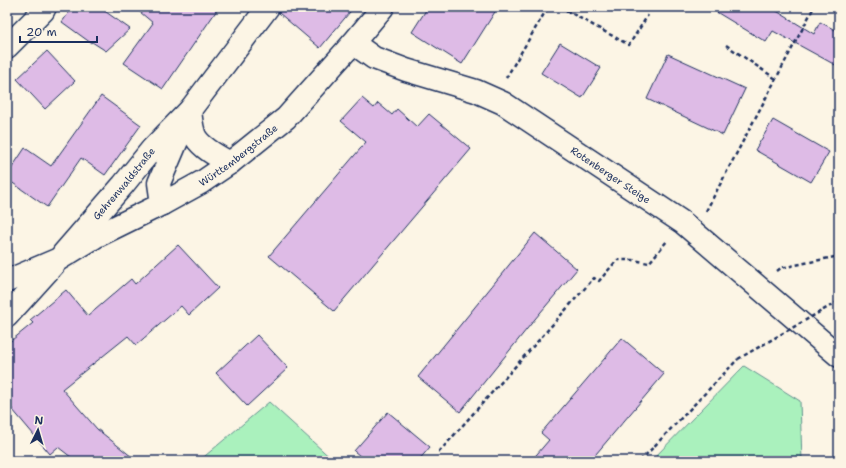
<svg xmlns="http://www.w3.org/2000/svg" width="846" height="468" viewBox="0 0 846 468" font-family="'Shantell Sans',sans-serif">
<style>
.green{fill:#aaf1bd;stroke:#62908e}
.building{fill:#debbe6;stroke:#1b2f5e}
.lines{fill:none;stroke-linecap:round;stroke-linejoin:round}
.minor-casing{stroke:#1b2f5e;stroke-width:25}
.tertiary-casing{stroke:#1b2f5e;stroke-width:25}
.path{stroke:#1b2f5e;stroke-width:2.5;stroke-dasharray:4 3;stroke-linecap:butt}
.minor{stroke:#fcf5e5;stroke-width:22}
.tertiary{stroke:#fcf5e5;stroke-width:22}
.path-bridge{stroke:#1b2f5e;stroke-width:2.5;stroke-dasharray:4 3;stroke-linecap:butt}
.labels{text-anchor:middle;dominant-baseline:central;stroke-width:3;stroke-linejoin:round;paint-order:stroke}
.street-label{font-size:10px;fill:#1b2f5e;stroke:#fcf5e5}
</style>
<rect width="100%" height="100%" fill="#fcf5e5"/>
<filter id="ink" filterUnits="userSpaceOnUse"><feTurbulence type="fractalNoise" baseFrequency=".025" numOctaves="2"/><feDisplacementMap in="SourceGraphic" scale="8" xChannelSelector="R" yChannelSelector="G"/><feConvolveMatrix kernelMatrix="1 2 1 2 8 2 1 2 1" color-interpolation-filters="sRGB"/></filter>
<g filter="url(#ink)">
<!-- green -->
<path class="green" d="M744,366L800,401L802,461H651Z
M269,402L334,461H199Z"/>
<!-- building -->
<path class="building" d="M73,7H99L130,29L106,51L92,42L91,43L62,22Z
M134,7H219L163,89L124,63L153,23Z
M280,7H354L320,48L279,13Z
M428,7H498L462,64L412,32Z
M708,7H770L814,34L820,22L839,32V67L773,31L766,42Z
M560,43L601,68L582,98L541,73Z
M47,51L75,81L45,109L17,79Z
M668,54L745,89L723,135L647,99Z
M101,96L141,125L105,175L81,158L47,207L7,179V175L25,148L51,166Z
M362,98L374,108L378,103L392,115L397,109L417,127L429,114L471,149L334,311L269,256L366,142L341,121Z
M773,120L829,152L811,182L755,150Z
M535,233L577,269L535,319L460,412L418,377Z
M178,245L218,288L189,315L181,306L136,345L128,336L62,389L97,429L137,461H76L58,447L50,454L7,403V344L33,323L30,320L66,290L88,316L131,279L135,284Z
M257,335L288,368L247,406L216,373Z
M622,338L664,374L590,461H531L549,440L541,433Z
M388,412L430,447L418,461H366L354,451Z"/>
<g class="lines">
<defs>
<g id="minor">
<path id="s1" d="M353,43L374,58L406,70L476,91L503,103L682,222L839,356"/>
<path d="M7,47L43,11L45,7"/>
<path d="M190,110C191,119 192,131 196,138C203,149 219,157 230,163"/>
<path d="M162,204L159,183L185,122"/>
<path id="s2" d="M63,254L123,185L152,149L190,110L268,7"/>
</g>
<g id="tertiary">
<path id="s3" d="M7,281L59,259L95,237L162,204L202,182L230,163L286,118L353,43L383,7"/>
<path d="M7,316L54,264"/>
</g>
</defs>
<!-- minor casing -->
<use href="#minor" class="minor-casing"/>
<!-- tertiary casing -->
<use href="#tertiary" class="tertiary-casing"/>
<!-- path -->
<path class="path" d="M560,7L629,45L648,15
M726,45L776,79
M506,78L548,7
M706,211L814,7
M777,271L781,268L839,256
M439,452L594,278L599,281L617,260H633L649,263L667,241
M640,461L738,359"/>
<!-- minor -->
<use href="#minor" class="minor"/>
<!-- tertiary -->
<use href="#tertiary" class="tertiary"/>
<!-- path-bridge -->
<path class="path-bridge" d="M738,359L839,301"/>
</g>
</g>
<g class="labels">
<!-- street labels -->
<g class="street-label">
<text stroke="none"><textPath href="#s3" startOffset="264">Württembergstraße</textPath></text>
<text stroke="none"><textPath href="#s1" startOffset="292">Rotenberger Steige</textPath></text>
<text stroke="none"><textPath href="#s2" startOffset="93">Gehrenwaldstraße</textPath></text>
</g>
</g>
<!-- margin -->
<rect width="846" height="468" fill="none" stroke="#fcf5e5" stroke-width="24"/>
<rect x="12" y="12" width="822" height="444" fill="none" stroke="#1b2f5e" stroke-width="1.5" filter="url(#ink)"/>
<!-- north arrow -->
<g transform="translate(38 430) rotate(5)" stroke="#fcf5e5" stroke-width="3" paint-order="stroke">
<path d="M0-3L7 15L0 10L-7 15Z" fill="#1b2f5e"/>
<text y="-6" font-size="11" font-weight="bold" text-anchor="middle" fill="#1b2f5e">N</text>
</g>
<!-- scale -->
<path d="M20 36v6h77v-6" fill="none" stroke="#1b2f5e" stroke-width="2"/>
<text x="26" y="36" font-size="12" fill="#1b2f5e" stroke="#fcf5e5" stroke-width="3" paint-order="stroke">20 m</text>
</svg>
